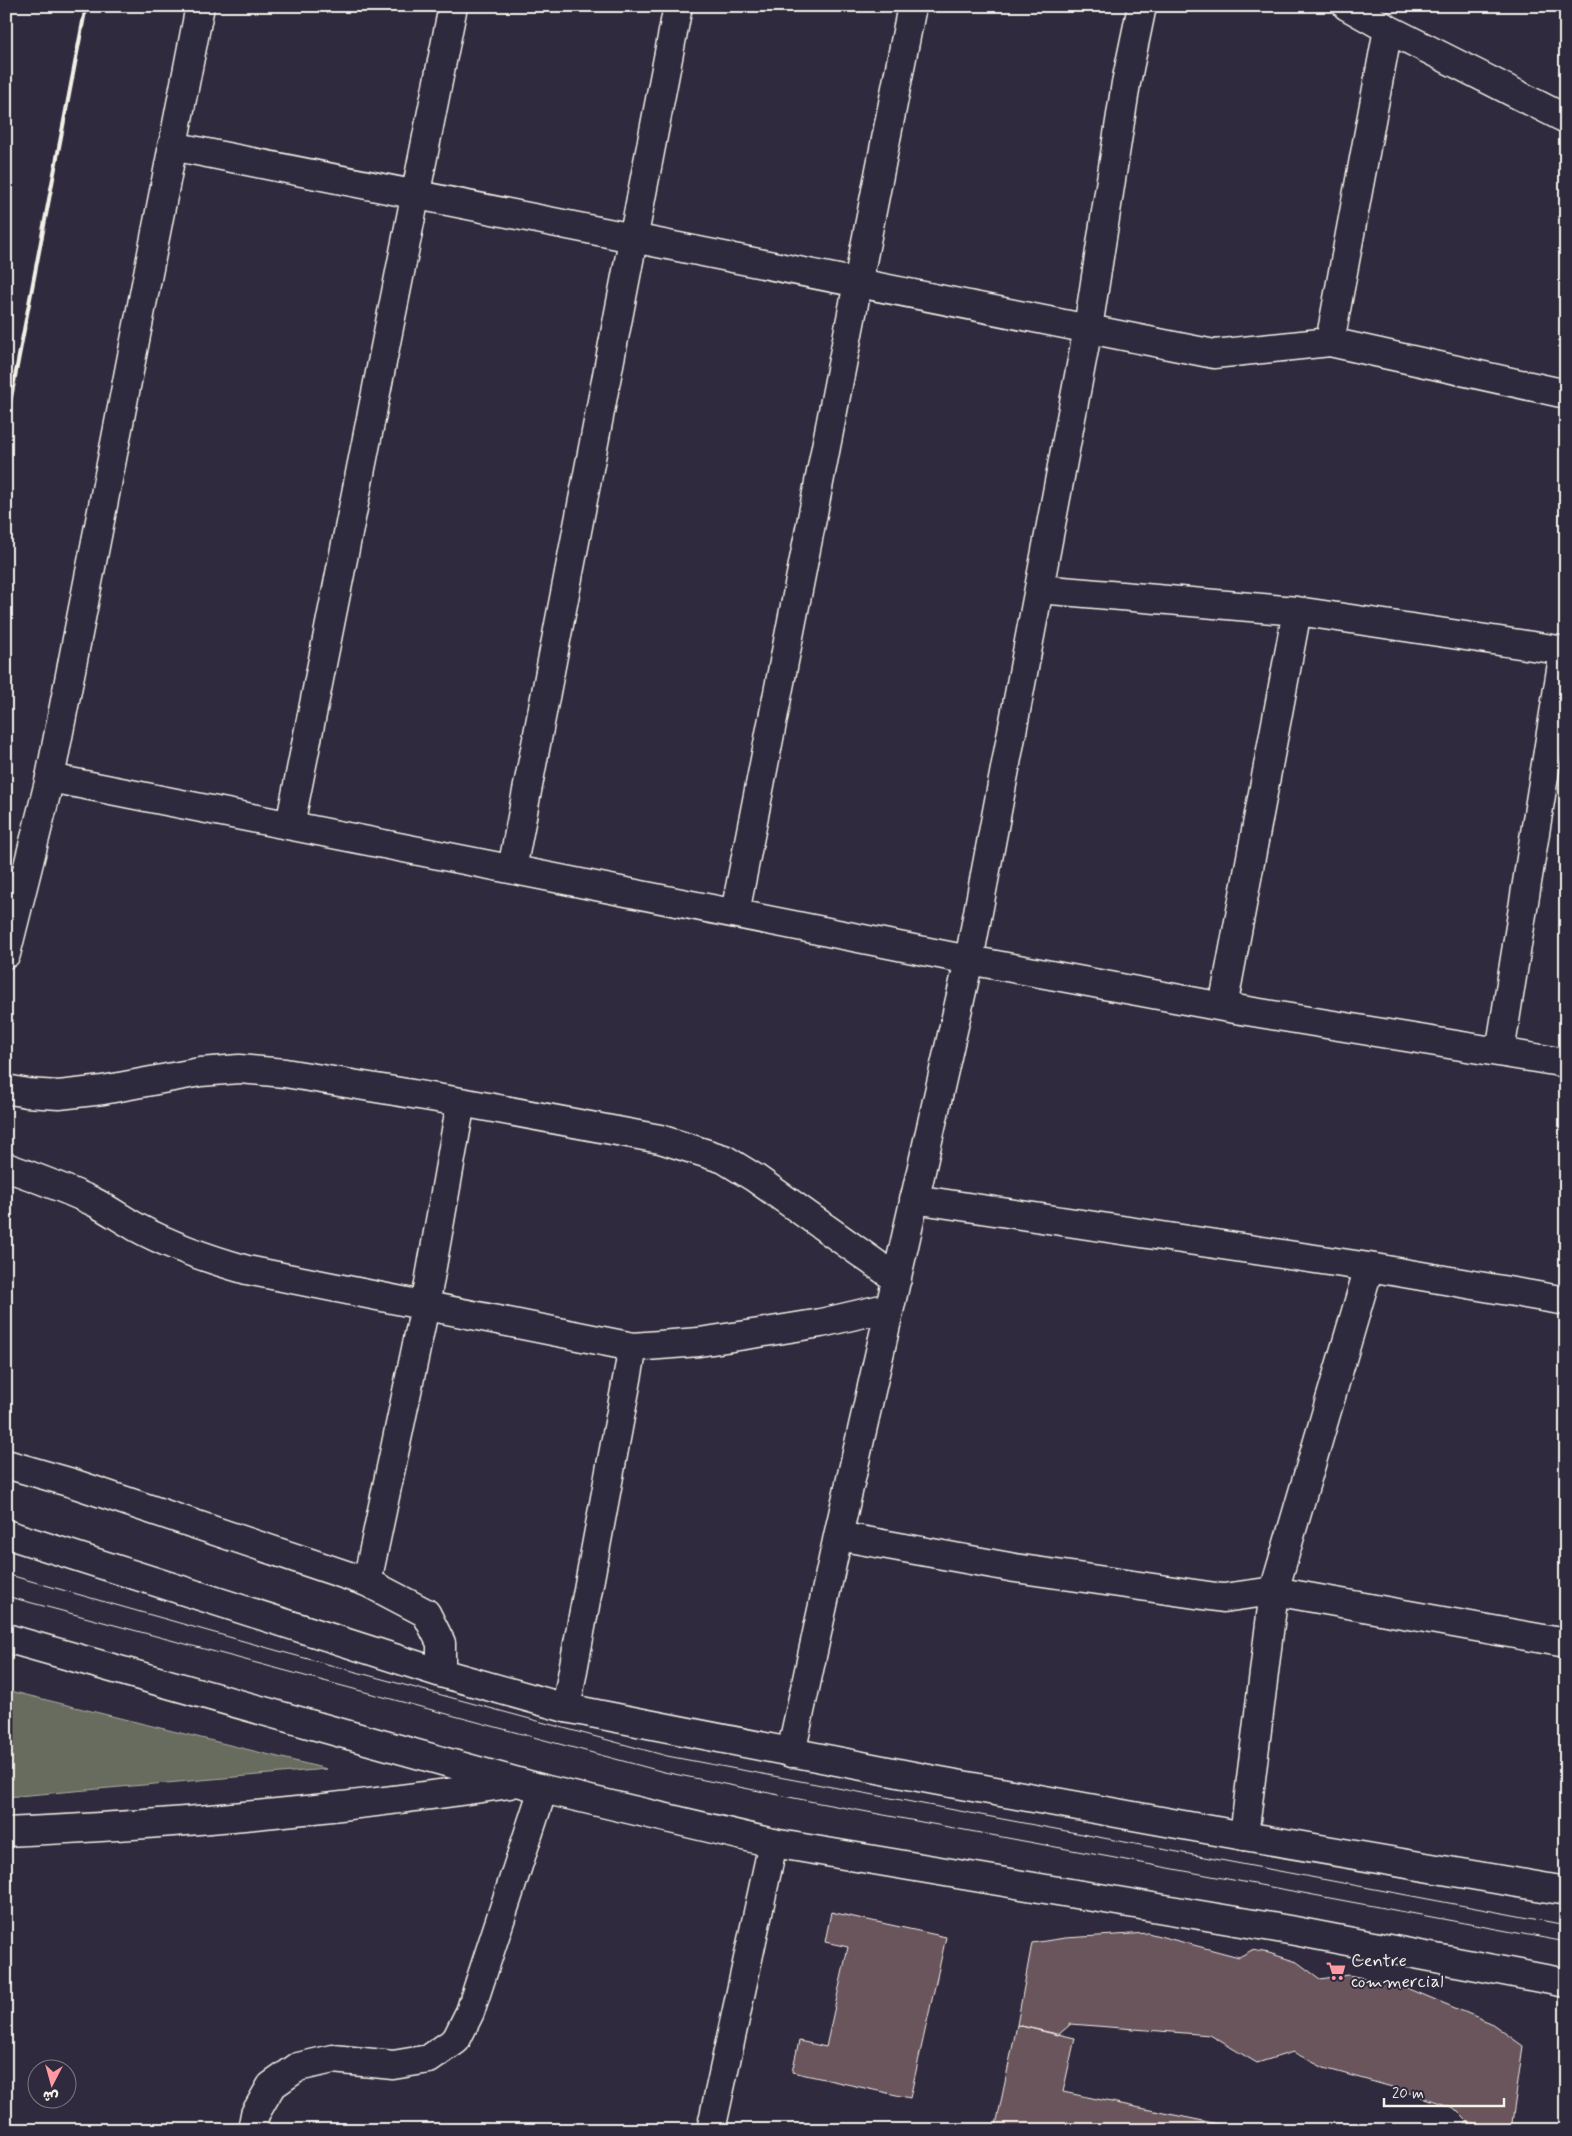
<svg xmlns="http://www.w3.org/2000/svg" width="1572" height="2136" viewBox="0 0 1572 2136" font-family="Mynerve,'Playpen Sans Arabic',sans-serif">
<style>
.green{fill:#686c5e;stroke:#aeaea3}
.building{fill:#6b545b;stroke:#f4f1e8}
.lines{fill:none;stroke-linecap:round;stroke-linejoin:round}
.minor-casing{stroke:#f4f1e8;stroke-width:31}
.tertiary-casing{stroke:#f4f1e8;stroke-width:31}
.secondary-casing{stroke:#f4f1e8;stroke-width:31}
.minor{stroke:#2f2a3d;stroke-width:28}
.tertiary{stroke:#2f2a3d;stroke-width:28}
.secondary{stroke:#2f2a3d;stroke-width:28}
.tram{stroke:#f4f1e8;stroke-width:1}
.rail{stroke:#f4f1e8;stroke-width:4}
.labels{text-anchor:middle;dominant-baseline:central;stroke-width:4;stroke-linejoin:round;paint-order:stroke}
.poi-label{font-size:18px;fill:#f4f1e8;stroke:#2f2a3d;text-anchor:start}
</style>
<rect width="100%" height="100%" fill="#2f2a3d"/>
<filter id="ink" filterUnits="userSpaceOnUse"><feTurbulence type="fractalNoise" baseFrequency=".02" numOctaves="2"/><feDisplacementMap in="SourceGraphic" scale="10" xChannelSelector="R" yChannelSelector="G"/><feConvolveMatrix kernelMatrix="1 2 1 2 8 2 1 2 1" color-interpolation-filters="sRGB"/></filter>
<g filter="url(#ink)">
<!-- green -->
<path class="green" d="M6,1690L327,1769L6,1797Z"/>
<!-- building -->
<path class="building" d="M831,1912L946,1937L910,2098L792,2072L799,2041L826,2047L848,1947L825,1942Z
M1148,1933L1239,1957L1252,1950L1269,1953L1297,1962L1320,1979L1348,1975L1400,1985L1491,2023L1523,2046L1511,2130L1468,2122L1454,2108L1392,2087L1324,2068L1293,2052L1257,2063L1210,2035L1071,2024L1058,2035L1017,2025L1032,1943L1065,1938Z
M1017,2025L1075,2038L1063,2092L1247,2130H995Z
M1465,2122H1468L1504,2130H1464Z"/>
<g class="lines">
<defs>
<path id="minor" d="M1347,6L1388,29L1566,119
M172,146L1214,354L1330,342L1566,394
M1330,342L1388,29
M1039,589L1297,611L1566,651
M50,778L969,960L1223,1007L1566,1063
M290,825L453,6
M512,869L678,6
M735,913L912,6
M1223,1007L1297,611
M1500,1052L1564,651
M6,1089L27,1093L59,1095L103,1090L200,1072L239,1069L285,1073L461,1102L660,1139L724,1159L755,1178L897,1279
M6,1167C37,1178 67,1189 96,1203C109,1210 122,1219 136,1227C171,1246 208,1259 247,1270L633,1347L699,1342L759,1333L821,1323L890,1307
M914,1199L1369,1267L1566,1301
M838,1536L1015,1568L1223,1598L1274,1591L1566,1643
M367,1582L425,1306L461,1102
M566,1708L633,1347
M791,1753L838,1536L969,960L1088,328L1126,83L1142,6
M1244,1836L1274,1591L1369,1267
M252,2130L255,2114L271,2086L298,2067L333,2059L393,2065L429,2059L456,2040L470,2012L543,1789
M711,2130L773,1843"/>
<path id="tertiary" d="M6,954L50,778L200,6"/>
<path id="secondary" d="M6,1464L72,1483L367,1582L426,1613L441,1643V1673
M6,1534L441,1673L566,1708L934,1780L1244,1836L1566,1891
M6,1638L327,1729L543,1789L773,1843L1295,1931L1566,1983
M6,1832C175,1825 343,1809 510,1784"/>
</defs>
<!-- minor casing -->
<use href="#minor" class="minor-casing"/>
<!-- tertiary casing -->
<use href="#tertiary" class="tertiary-casing"/>
<!-- secondary casing -->
<use href="#secondary" class="secondary-casing"/>
<!-- minor -->
<use href="#minor" class="minor"/>
<!-- tertiary -->
<use href="#tertiary" class="tertiary"/>
<!-- secondary -->
<use href="#secondary" class="secondary"/>
<!-- tram -->
<path class="tram" d="M6,1574L275,1650L667,1756L1566,1925
M6,1596L664,1772L814,1802L1566,1942"/>
<!-- rail -->
<path class="rail" d="M6,424L86,6"/>
</g>
</g>
<!-- icons -->
<defs>
<symbol id="supermarket-bare" viewBox="-9 -9 18 18"><path d="M-6-5.5h2.5l.6 2H6L4.5 2H-2.5L-4.4-4H-6ZM-1.5 3.2a1.3 1.3 0 1 0 .1 0ZM3 3.2a1.3 1.3 0 1 0 .1 0Z" fill="#ff9aa2" stroke="#2f2a3d" stroke-width="2.5" paint-order="stroke"/></symbol>
</defs>
<g fill-rule="evenodd">
<use href="#supermarket-bare" x="1322" y="1957" width="28" height="28"/>
</g>
<g class="labels">
<!-- poi labels -->
<g class="poi-label">
<text x="1351" y="1961">Centre<tspan x="1351" dy="21">commercial</tspan></text>
</g>
</g>
<!-- margin -->
<rect width="1572" height="2136" fill="none" stroke="#2f2a3d" stroke-width="25"/>
<rect x="12" y="12" width="1547" height="2111" fill="none" stroke="#f4f1e8" stroke-width="2" filter="url(#ink)"/>
<!-- north arrow -->
<g transform="translate(52 2084) rotate(186)"><circle r="24" fill="#2f2a3d" stroke="#7e7a81"/>
<path d="M0-4L9 19L0 12L-9 19Z" fill="#ff9aa2"/>
<text y="-8" font-size="14" font-weight="bold" text-anchor="middle" fill="#f4f1e8">ش</text>
</g>
<!-- scale -->
<path d="M1384 2098v8h120v-8" fill="none" stroke="#f4f1e8" stroke-width="2.5"/>
<text x="1392" y="2098" font-size="15" fill="#f4f1e8" stroke="#2f2a3d" stroke-width="4" paint-order="stroke">20 m</text>
</svg>
